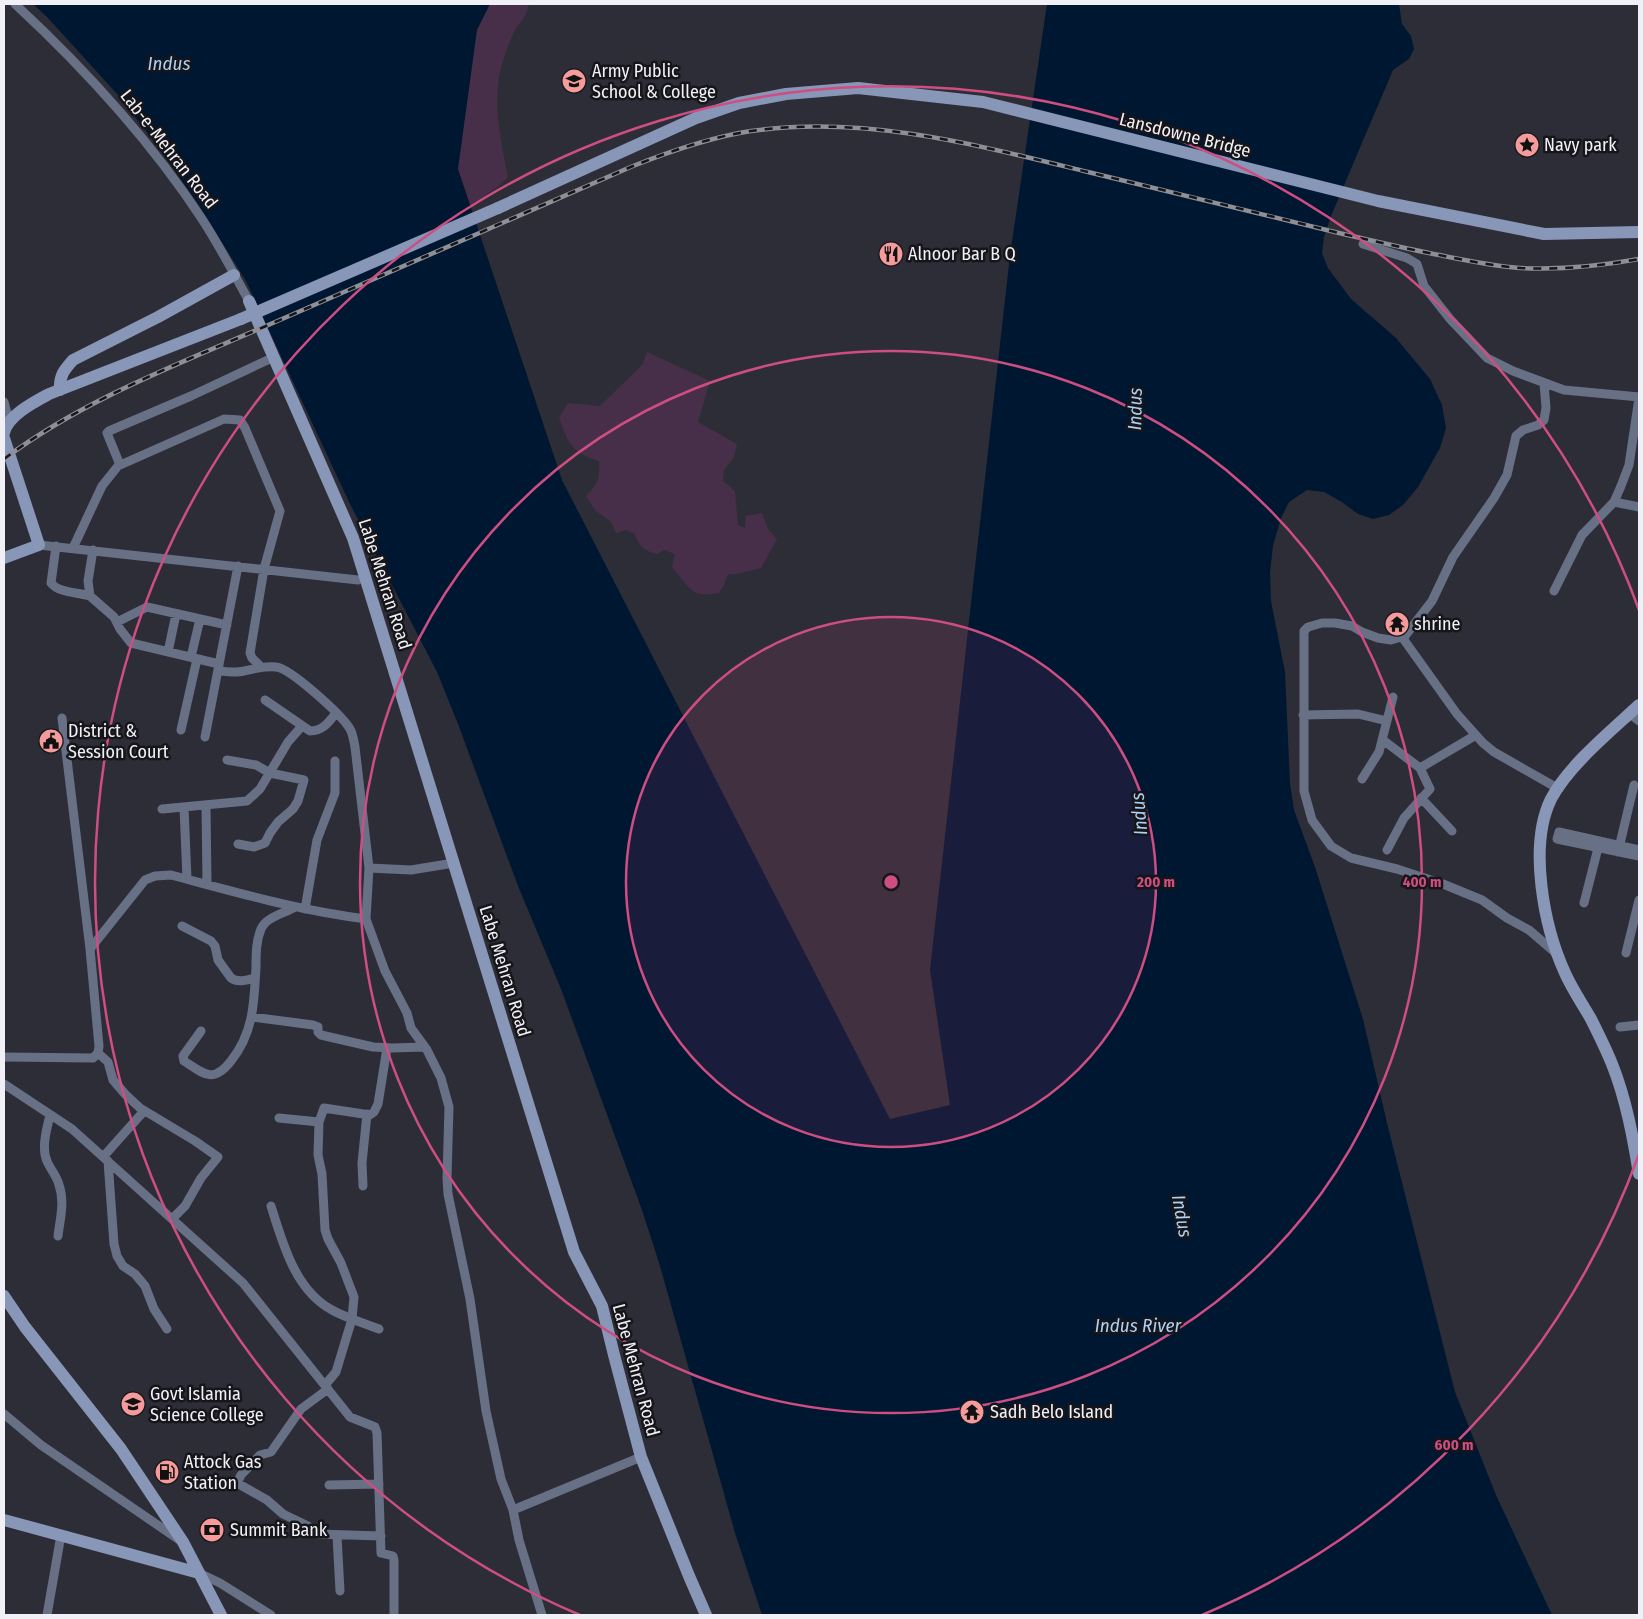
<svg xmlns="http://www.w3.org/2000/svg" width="1643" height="1619" viewBox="0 0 1643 1619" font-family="'Fira Sans Condensed',sans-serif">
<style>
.green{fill:#472f49}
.water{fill:#001732}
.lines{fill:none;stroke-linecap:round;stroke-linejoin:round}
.street{stroke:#687086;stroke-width:9}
.secondary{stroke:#8896b8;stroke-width:12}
.rail-casing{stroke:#8f8f97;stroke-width:4.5}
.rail{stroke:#16161a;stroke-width:2.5;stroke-dasharray:8;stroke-linecap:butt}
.secondary-bridge{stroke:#8896b8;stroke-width:12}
.ring{fill:none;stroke:#ce4e82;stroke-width:2.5}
.labels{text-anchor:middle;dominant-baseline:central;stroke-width:5;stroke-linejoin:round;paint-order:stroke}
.poi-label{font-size:18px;fill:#f0f0f6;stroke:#16161a;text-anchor:start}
.street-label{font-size:18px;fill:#f0f0f6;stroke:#16161a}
.water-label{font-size:19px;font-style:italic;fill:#acd0f6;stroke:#16161a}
.centre{fill:#ce4e82;stroke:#16161a;stroke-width:2.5}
.ring-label{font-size:15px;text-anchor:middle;font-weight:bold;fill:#ce4e82;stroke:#16161a;stroke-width:5;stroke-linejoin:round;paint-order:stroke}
</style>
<rect width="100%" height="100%" fill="#2d2d37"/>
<!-- green -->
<path class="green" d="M482,4H529C525,21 520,20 513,34C510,41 507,48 505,55C490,95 500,137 508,177L501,184L459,214L456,125Z
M647,352L710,381L698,422L737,444L734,457L724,470L723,481L735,491L738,525L745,528L746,516L762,513L768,529L777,539L761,568L737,574H728L724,585L719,593C690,599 689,586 672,567L675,554L664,550L657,554C644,551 639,546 635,534L626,530L616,533L611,522L595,510L586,496C598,484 600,478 599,461C572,453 568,443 559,418L568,403L600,406L643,364Z"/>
<!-- water -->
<path class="water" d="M33,4H490L477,30L458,169L562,480L890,1119L950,1105L930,970L1010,255L1047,4H1399L1402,24L1411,36L1414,49L1409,59L1393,70L1331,216L1324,237L1322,253L1328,268L1351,299L1396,338L1430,379L1442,405L1446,428L1440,448L1418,487L1403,505L1389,515L1373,519L1358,514L1342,502L1324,492L1307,490L1289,502L1281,518L1273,546L1270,572L1271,601L1285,672L1290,784L1294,810L1315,867L1363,1019L1387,1123L1455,1392L1496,1495L1552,1615H762L735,1533L660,1266L642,1210L561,989L518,886L458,724L437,672L350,504L246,281L198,204L156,144L118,95L47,17Z"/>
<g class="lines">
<!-- street -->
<path class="street" d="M15,4C84,68 150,140 202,219C219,245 234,274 249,301
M1363,244L1407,258L1417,264L1424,286L1450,319L1487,358L1513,371L1564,390L1639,397
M1544,383L1546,408L1544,420L1538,425L1523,430L1516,436L1507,475L1494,498L1453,557L1432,601L1405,636L1391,640L1378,638L1362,632L1352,626L1335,623H1322L1308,627L1304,631V791L1312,820L1331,846L1351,858L1397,869L1443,884L1482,900L1507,918L1529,930L1557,954
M4,402L9,421
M120,465L107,433L109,431L191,396L274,357
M1614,502L1639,507
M39,545L358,580
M56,546L51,583C59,593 77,592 90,596
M73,548L102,486L118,466L224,419L240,420L245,428L280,511L264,569L250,653L252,658L261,667
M93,550L88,581L90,596L114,617L120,629L131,643L219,664
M1554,591L1582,535L1614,502L1621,486L1629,465L1639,398
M117,622L147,607L227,625
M1402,637L1457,714L1483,743L1494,752L1559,789
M168,652L176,614
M191,657L200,619
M218,670C243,677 255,664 276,667C290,668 342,715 350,729C353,734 354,742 355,747L369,868L366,919L385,971L407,1013L411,1028L427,1050L441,1078L449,1107L447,1178L448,1194L470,1299L486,1411L501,1479L513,1510L519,1540L542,1615
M265,700L310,731C323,731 329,722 336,713
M1630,714L1639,721
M1303,715L1358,714L1387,721
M62,718L90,949
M181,730L197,659
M205,737L238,566
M1383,740L1420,768L1430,789L1404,818L1387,850
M227,760L256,765L270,773L304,780L298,801L293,809L278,822L270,833L265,843L254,847L238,844
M1420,768L1476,735
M1362,779L1379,752L1393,697
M1421,798L1452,831
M206,805L207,884
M184,807L187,879
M162,809L247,801L260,789L288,742L302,726
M1639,850L1559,832L1557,839L1639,856
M1618,852L1634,785
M369,868L411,870L454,863
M1584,903L1598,848
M305,909L317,840L335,793V761
M182,926L211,941L215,946L218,960L231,978C238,983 247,980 255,978
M1626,953L1639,900
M252,1017L313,1025L318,1027V1032L321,1035L373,1047L392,1048L424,1047
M1620,1027L1639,1025
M201,1031L183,1056L184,1061C204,1074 213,1084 231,1061C254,1032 254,1002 256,967C256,954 256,941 261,929C266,917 283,914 295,907
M98,1053L108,1062L113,1080L125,1094L140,1108L195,1141L218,1157L201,1178L185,1206L172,1219
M4,1057L93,1058L98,1053L99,1046L90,949L145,880L155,876L171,875C235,892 300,911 366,919
M4,1084L72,1129L243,1283L350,1417L375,1427L377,1433L381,1553L393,1556L394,1560V1615
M50,1115C47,1128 41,1148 47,1161C50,1169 57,1176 59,1185C65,1202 60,1219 58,1236
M279,1118L319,1122L318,1155L322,1174L325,1230L328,1239L341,1263L354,1297L352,1319L336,1372L325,1385
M319,1122L324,1108L370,1115L374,1112L378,1104L387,1048
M103,1157L144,1111
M108,1161L114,1244L117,1256L123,1266L135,1274L145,1286L154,1309L167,1329
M363,1186L362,1163L367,1114
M271,1206C283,1244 295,1290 332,1310C346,1318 364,1323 379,1329
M328,1389L301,1409L271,1452L260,1455L241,1475L237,1483L267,1500L283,1514L308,1526L318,1534L381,1536
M4,1414L41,1445L178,1539
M329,1485L379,1484
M513,1510L641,1457
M337,1536L340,1591
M199,1573L220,1583L271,1615
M47,1615L61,1535"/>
<!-- secondary -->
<path class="secondary" d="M498,208L696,118L739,103L786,94L858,88L983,102L1378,201L1544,234L1639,232
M249,301L353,538L574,1252L602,1306L614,1355L641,1457L689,1576L706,1615
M60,390C59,376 64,370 73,360L158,317L234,275
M4,433C7,416 34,402 49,394L241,319
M4,438L39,545L4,558
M1639,705C1611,731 1569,765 1551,799C1528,846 1544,927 1565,973C1572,989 1582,1003 1591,1019C1598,1033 1606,1049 1612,1064C1626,1099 1633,1137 1639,1174
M4,1296L25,1327L121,1449L183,1542L221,1615
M4,1520L199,1573"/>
<defs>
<path id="rail" d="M4,459C83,400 176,365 266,326C388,273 510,219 633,166C671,151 711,137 751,131C866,115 977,145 1088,172C1171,192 1255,212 1339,233C1369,240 1399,247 1429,253C1460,259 1490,266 1521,268C1561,270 1600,266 1639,259"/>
</defs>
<!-- rail casing -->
<use href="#rail" class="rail-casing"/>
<!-- rail -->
<use href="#rail" class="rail"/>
<!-- secondary-bridge -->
<path class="secondary-bridge" d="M241,319L498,208"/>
</g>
<!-- distance rings -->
<circle cx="891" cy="882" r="265" fill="#ce4e82" fill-opacity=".12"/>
<g class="ring">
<circle cx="891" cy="882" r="265"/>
<circle cx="891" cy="882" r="531"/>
<path d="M1639 1154A796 796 0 0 1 1202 1615M580 1615A796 796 0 1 1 1639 610"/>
</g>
<!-- icons -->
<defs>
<symbol id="university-disc" viewBox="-11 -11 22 22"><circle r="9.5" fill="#f59b9c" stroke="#16161a"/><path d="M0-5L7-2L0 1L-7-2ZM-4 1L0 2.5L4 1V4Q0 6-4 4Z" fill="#111"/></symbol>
<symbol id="sight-disc" viewBox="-11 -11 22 22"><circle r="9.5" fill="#f59b9c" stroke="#16161a"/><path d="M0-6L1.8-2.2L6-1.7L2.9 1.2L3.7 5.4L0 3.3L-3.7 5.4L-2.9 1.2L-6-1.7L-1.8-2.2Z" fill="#111"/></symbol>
<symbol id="restaurant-disc" viewBox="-11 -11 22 22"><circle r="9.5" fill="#f59b9c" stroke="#16161a"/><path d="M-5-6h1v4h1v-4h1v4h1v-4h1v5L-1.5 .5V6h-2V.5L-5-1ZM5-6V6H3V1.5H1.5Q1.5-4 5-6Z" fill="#111"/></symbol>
<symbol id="temple-disc" viewBox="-11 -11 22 22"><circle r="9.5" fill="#f59b9c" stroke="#16161a"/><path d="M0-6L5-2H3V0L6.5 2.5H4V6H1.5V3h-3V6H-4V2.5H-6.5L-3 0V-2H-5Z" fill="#111"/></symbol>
<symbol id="civic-disc" viewBox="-11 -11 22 22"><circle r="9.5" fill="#f59b9c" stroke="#16161a"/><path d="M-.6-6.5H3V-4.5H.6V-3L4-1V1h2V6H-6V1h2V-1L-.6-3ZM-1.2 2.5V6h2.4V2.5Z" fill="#111"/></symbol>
<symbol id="fuel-disc" viewBox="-11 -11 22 22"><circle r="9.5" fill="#f59b9c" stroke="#16161a"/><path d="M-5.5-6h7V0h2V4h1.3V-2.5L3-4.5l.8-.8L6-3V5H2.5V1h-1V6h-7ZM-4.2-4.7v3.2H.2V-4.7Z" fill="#111"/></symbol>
<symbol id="bank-disc" viewBox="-11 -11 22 22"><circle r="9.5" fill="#f59b9c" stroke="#16161a"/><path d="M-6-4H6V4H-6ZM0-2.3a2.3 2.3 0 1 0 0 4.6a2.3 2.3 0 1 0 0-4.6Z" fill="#111"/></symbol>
</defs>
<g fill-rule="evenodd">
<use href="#university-disc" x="560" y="67" width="28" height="28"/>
<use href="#sight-disc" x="1513" y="131" width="28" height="28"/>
<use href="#restaurant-disc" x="877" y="240" width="28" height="28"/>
<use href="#temple-disc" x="1383" y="610" width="28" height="28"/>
<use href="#civic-disc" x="37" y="727" width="28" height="28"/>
<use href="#university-disc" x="119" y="1390" width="28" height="28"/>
<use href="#temple-disc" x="958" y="1398" width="28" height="28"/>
<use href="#fuel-disc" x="153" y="1458" width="28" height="28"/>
<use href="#bank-disc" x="198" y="1516" width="28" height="28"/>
</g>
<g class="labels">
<!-- poi labels -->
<g class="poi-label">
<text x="592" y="71">Army Public<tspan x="592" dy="21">School &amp; College</tspan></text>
<text x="1544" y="145">Navy park</text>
<text x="908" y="254">Alnoor Bar B Q</text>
<text x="1414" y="624">shrine</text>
<text x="68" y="731">District &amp;<tspan x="68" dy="21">Session Court</tspan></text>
<text x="150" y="1394">Govt Islamia<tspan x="150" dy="21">Science College</tspan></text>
<text x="990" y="1412">Sadh Belo Island</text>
<text x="184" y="1462">Attock Gas<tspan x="184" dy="21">Station</tspan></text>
<text x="230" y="1530">Summit Bank</text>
</g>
<!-- street labels -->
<g class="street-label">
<text transform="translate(1185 135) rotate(14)">Lansdowne Bridge</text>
<text transform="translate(169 149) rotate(52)">Lab-e-Mehran Road</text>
<text transform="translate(385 584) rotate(72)">Labe Mehran Road</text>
<text transform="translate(505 971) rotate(73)">Labe Mehran Road</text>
<text transform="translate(636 1370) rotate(75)">Labe Mehran Road</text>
</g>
<!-- water labels -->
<g class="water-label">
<text x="169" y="63">Indus</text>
<text transform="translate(1135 409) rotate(-89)">Indus</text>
<text transform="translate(1139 814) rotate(-95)">Indus</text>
<text transform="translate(1182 1216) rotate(80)">Indus</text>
<text x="1138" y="1325">Indus River</text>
</g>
</g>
<circle cx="891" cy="882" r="8" class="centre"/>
<g class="ring-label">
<text x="1156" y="887">200 m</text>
<text x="1422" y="887">400 m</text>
<text x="1454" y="1450">600 m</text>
</g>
<!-- border -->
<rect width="1643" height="1619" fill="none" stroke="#f0f0f6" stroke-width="10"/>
</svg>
